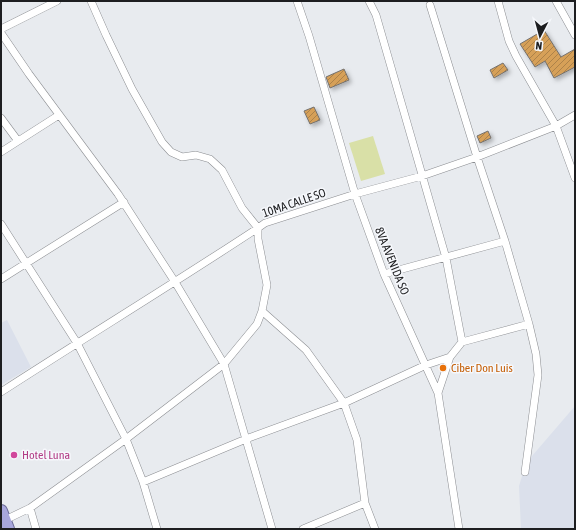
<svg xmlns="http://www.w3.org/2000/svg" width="576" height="530" viewBox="0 0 576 530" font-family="'Asap Condensed',sans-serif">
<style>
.built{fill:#dbe0eb}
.pitch{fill:#d9e0a7}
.building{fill:url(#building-hatch);stroke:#74716e;filter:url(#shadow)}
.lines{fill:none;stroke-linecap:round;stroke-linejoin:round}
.minor-casing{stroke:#8b8d91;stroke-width:8}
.trunk-casing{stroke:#696994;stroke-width:14}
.minor{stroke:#fff;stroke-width:7}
.trunk{stroke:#a8a7dc;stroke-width:12}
.food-dot{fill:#e8710a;stroke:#f6f8fc;stroke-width:1.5}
.hotel-dot{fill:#d1479c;stroke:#f6f8fc;stroke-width:1.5}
.labels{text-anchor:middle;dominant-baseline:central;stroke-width:3;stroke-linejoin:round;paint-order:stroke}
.street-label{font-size:12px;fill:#1d1e20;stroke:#f6f8fc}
.food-label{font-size:12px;fill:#c56008;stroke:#f6f8fc;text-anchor:start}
.hotel-label{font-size:12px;fill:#b23c85;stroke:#f6f8fc;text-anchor:start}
</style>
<defs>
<pattern id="building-hatch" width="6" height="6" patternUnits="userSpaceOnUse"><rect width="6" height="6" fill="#d6a059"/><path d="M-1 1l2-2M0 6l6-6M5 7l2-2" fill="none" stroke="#ad8249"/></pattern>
<filter id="shadow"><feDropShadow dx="2.5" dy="2.5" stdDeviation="2" flood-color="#0004"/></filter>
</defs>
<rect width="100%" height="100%" fill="#e8ebef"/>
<!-- built -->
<path class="built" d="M7,320L31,367L1,385V323Z
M575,406V529H521L519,486L526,463Z"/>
<!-- pitch -->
<path class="pitch" d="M373,136L385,174L361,181L349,143Z"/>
<!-- building -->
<path class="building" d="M544,30L561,57L575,49V67L554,78L545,61L535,67L520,44Z
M503,63L508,70L494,78L490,70Z
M344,69L349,80L330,88L326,77Z
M314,107L320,120L310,124L304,111Z
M488,131L491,138L480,143L477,136Z"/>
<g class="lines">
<defs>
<path id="minor" d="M297,1L309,36L355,194L384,274L438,393L459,529
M369,1L376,15L446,258L462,342
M498,1L509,41L516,56L556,126L575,178
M556,1L575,35
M430,5L477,157L505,241L529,324L536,354L538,375L525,472
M1,29L57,1
M1,33L29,74L118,194L175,282L224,364L272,529
M1,118L18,141
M1,152L59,115
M1,224L77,343L126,439L143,482L157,529
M384,274L505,241
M1,279L124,202
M262,311L306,350L344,403L357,440L365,503L375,529
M1,392C86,337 173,284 258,228L242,208L222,170L210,159L196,155L182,157L171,152L162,142L132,89L106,35L91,1
M438,393L450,357L462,342L529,324
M143,482L246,439L344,403L426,365L450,357
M30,508L36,529
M5,520L30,508L126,439L224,364L257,324L262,311L267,285L258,239V228L265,223L355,194L422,176L477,157L556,126L575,115
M303,529L365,503"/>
<path id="trunk" d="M1,511L8,529"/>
</defs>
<!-- minor casing -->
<use href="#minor" class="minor-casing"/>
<!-- trunk casing -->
<use href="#trunk" class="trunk-casing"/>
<!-- minor -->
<use href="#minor" class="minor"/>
<!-- trunk -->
<use href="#trunk" class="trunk"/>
</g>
<!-- markers -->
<circle class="food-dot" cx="443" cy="368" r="4"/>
<circle class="hotel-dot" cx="14" cy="455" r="4"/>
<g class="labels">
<!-- street labels -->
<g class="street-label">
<text transform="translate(294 203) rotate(-19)">10MA CALLE SO</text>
<text transform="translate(392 261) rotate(68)">8VA AVENIDA SO</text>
</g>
<!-- food labels -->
<g class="food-label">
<text x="451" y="368">Ciber Don Luis</text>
</g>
<!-- hotel labels -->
<g class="hotel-label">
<text x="22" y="455">Hotel Luna</text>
</g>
</g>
<!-- border -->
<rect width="576" height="530" fill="none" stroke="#1d1e20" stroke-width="4"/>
<!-- north arrow -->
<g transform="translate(540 36) rotate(186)" stroke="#f6f8fc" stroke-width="3" paint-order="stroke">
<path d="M0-3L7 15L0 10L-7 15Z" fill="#1d1e20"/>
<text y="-6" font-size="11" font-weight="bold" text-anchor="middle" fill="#1d1e20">N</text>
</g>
</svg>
